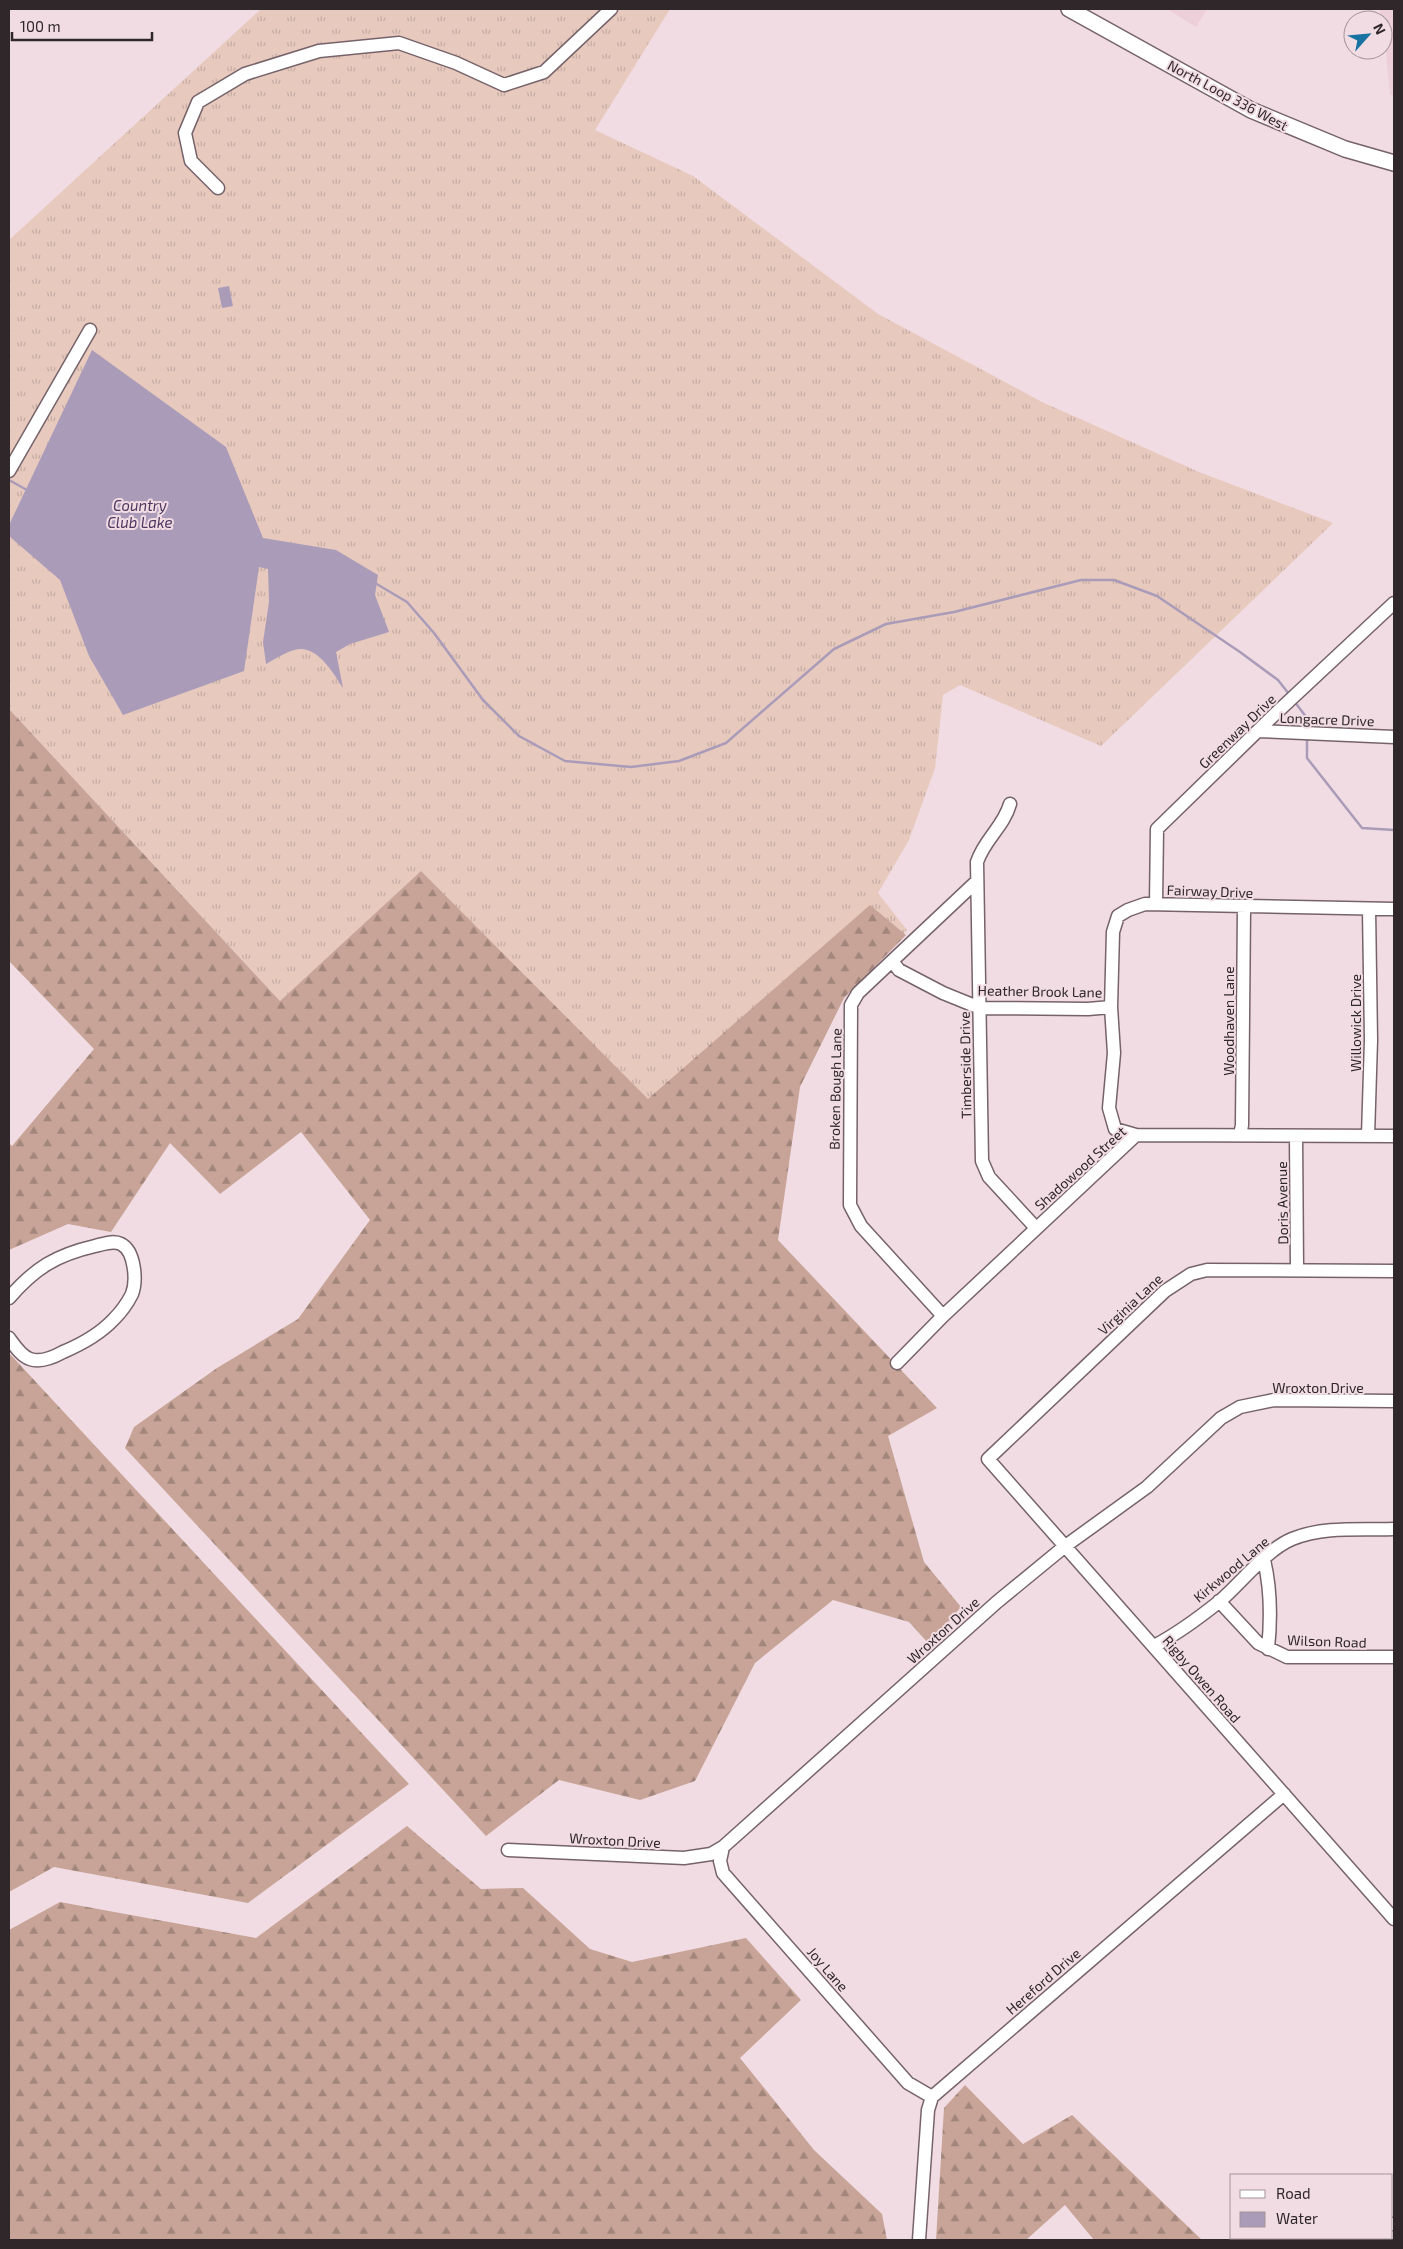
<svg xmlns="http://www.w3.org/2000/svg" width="1403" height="2249" viewBox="0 0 1403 2249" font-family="'Exo 2',sans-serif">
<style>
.built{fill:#edcfda}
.grass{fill:url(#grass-tufts)}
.forest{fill:url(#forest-firs)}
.water{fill:#aa9cb9}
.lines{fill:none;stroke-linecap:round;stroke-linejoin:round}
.stream{stroke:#aa9cb9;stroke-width:2.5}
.minor-casing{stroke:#76636a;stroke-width:15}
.major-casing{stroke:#76636a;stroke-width:18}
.minor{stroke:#fff;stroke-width:12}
.major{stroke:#fff;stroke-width:15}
.labels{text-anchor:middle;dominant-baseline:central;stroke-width:4;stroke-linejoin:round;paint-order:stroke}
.street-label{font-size:14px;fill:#2f272a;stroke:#f1dce3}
.water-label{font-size:15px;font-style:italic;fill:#4d3761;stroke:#f1dce3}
</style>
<defs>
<pattern id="grass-tufts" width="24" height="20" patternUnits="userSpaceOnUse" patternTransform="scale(1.25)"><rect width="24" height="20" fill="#e7c9be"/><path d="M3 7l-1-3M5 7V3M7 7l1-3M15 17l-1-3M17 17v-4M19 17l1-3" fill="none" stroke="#c6ada3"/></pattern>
<pattern id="forest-firs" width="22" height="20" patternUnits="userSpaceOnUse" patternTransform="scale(1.25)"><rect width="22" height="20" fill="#c7a497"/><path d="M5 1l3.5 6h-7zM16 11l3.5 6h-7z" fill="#a2867b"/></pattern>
</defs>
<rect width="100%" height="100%" fill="#f1dce3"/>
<!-- built -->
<path class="built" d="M1167,9H1207L1196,27Z
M1368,9H1394V95H1390L1383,20H1381L1380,10Z"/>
<!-- grass -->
<path class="grass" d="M261,9H670L595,130L693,176L878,314L1042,402L1199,472L1333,523L1101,746L960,685L943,695L935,768L909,840L878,893L907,930L675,1150L421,871L280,1001L9,709V240Z"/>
<!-- forest -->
<path class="forest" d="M9,709L280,1001L421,871L648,1099L870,905L906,935L844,998L800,1087L778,1240L937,1408L888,1436L924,1562L961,1607L929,1644L909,1622L833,1600L755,1663L695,1781L640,1800L559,1780L486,1836L125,1448L134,1427L217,1368L298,1319L370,1220L301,1132L220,1194L170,1143L111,1232L68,1224L9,1250V1143L12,1146L94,1049L9,961Z
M9,1353L409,1784L248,1903L54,1867L9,1892Z
M407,1826L481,1889L523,1888L590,1949L632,1962L746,1938L801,2000L740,2058L814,2150L882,2214L887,2240H9V1930L60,1902L256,1938Z
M965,2085L1023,2144L1072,2115L1202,2240H1094L1065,2205L1026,2240H936L944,2108Z"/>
<!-- water -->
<path class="water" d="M229,286L233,306L222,308L218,288Z
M92,350L226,447L263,538L336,550L378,575L375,595L389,632L350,644L336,652L343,688C333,673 320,649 300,649C290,649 275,659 266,664L263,642L269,602L268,569L259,567L244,671L123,715L89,656L60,580L9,536V525Z"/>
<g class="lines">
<!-- stream -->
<path class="stream" d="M9,480L27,490
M375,583L407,602L434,633L483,700L519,736L565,761L631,767L679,761L726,743L834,649L886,624L954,612L1081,580H1114L1157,596L1240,652L1278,680L1289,694
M1294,701L1307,718V728
M1307,736V758L1362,828L1394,830"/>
<defs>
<path id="minor" d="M218,188L191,161L185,133L198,102L245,74L319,51L399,43L456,63L504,85L544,72L611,9
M9,471L90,330
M1258,731L1394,737
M1010,804C1004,826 984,840 977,862L982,1161L989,1177L1036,1228
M1156,904L1157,829L1273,716L1394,603
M892,961L899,970L943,993L980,1008L1088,1009L1111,1007
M1136,1135L1115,1129L1109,1108L1114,1053L1111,1007L1113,932L1118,916L1128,910L1145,904L1394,909
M1240,1135L1242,1125L1244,908
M1296,1136L1297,1269
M1368,1136L1371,1040L1369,909
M1394,1271L1207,1270L1191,1274L1165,1291L988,1459L1394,1919
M9,1298C35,1268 56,1255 95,1246C104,1244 113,1240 121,1244C135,1251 137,1281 132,1294C128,1302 121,1312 114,1319C100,1334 82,1344 63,1352C54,1357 41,1363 30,1359C21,1356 14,1345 9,1338
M943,1316L861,1226L850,1205L851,1005L858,993L977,881
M897,1363L943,1316L1136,1135L1394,1136
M1264,1560C1271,1589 1271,1620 1268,1649
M1219,1601L1258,1643L1287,1657H1394
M1154,1646C1177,1634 1200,1617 1220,1601C1242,1582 1266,1550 1292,1539C1324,1526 1360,1530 1394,1529
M723,1847L720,1861L723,1873L908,2083L932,2097
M508,1850L684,1858L711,1854L723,1847L997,1602L1064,1547L1147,1487L1221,1418L1240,1407L1274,1400L1394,1401
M1392,2224H1394
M919,2240L928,2110L932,2097L1284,1794
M1316,2240L1319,2238"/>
<path id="major" d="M1069,9L1251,110L1345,149L1394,163"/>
</defs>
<!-- minor casing -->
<use href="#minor" class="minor-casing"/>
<!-- major casing -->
<use href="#major" class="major-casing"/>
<!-- minor -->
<use href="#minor" class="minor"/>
<!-- major -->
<use href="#major" class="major"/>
</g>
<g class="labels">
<!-- street labels -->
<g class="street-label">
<text transform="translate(1228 95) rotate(28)">North Loop 336 West</text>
<text transform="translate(1327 719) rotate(2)">Longacre Drive</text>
<text transform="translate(1237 731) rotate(-44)">Greenway Drive</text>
<text transform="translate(1210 891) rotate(2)">Fairway Drive</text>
<text transform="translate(1040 991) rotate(1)">Heather Brook Lane</text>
<text transform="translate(1228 1021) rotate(-90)">Woodhaven Lane</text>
<text transform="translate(1355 1023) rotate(-90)">Willowick Drive</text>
<text transform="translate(965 1065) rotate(-91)">Timberside Drive</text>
<text transform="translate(835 1089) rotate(-89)">Broken Bough Lane</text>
<text transform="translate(1080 1168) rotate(-42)">Shadowood Street</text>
<text transform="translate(1282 1203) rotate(-91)">Doris Avenue</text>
<text transform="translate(1130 1304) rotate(-43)">Virginia Lane</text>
<text x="1318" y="1387">Wroxton Drive</text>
<text transform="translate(1231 1569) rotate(-40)">Kirkwood Lane</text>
<text transform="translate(943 1630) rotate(-42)">Wroxton Drive</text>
<text transform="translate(1327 1641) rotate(2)">Wilson Road</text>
<text transform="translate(1202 1679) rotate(49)">Rigby Owen Road</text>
<text transform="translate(615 1840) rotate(3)">Wroxton Drive</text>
<text transform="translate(828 1969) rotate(49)">Joy Lane</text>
<text transform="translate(1043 1981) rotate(-41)">Hereford Drive</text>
</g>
<!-- water labels -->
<g class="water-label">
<text x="140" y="505">Country<tspan x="140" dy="17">Club Lake</tspan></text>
</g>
</g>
<!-- border -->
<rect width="1403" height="2249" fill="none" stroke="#2f272a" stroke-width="20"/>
<!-- legend -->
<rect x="1230" y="2174" width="162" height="65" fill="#f1dce3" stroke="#a39499"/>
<rect x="1240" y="2190" width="25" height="8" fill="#ffffff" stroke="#a39499"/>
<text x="1276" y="2199" font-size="15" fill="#2f272a">Road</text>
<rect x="1240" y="2212" width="25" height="15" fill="#aa9cb9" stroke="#a39499"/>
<text x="1276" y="2224" font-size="15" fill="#2f272a">Water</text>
<!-- north arrow -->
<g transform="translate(1368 35) rotate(63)"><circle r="24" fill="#f1dce3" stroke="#a39499"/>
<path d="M0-4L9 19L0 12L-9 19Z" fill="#1973a2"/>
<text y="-8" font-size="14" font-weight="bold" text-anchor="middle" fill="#2f272a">N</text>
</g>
<!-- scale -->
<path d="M12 32v8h140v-8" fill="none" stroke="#2f272a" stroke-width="2.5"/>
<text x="20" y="32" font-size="15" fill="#2f272a" stroke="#f1dce3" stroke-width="4" paint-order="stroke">100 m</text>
</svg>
